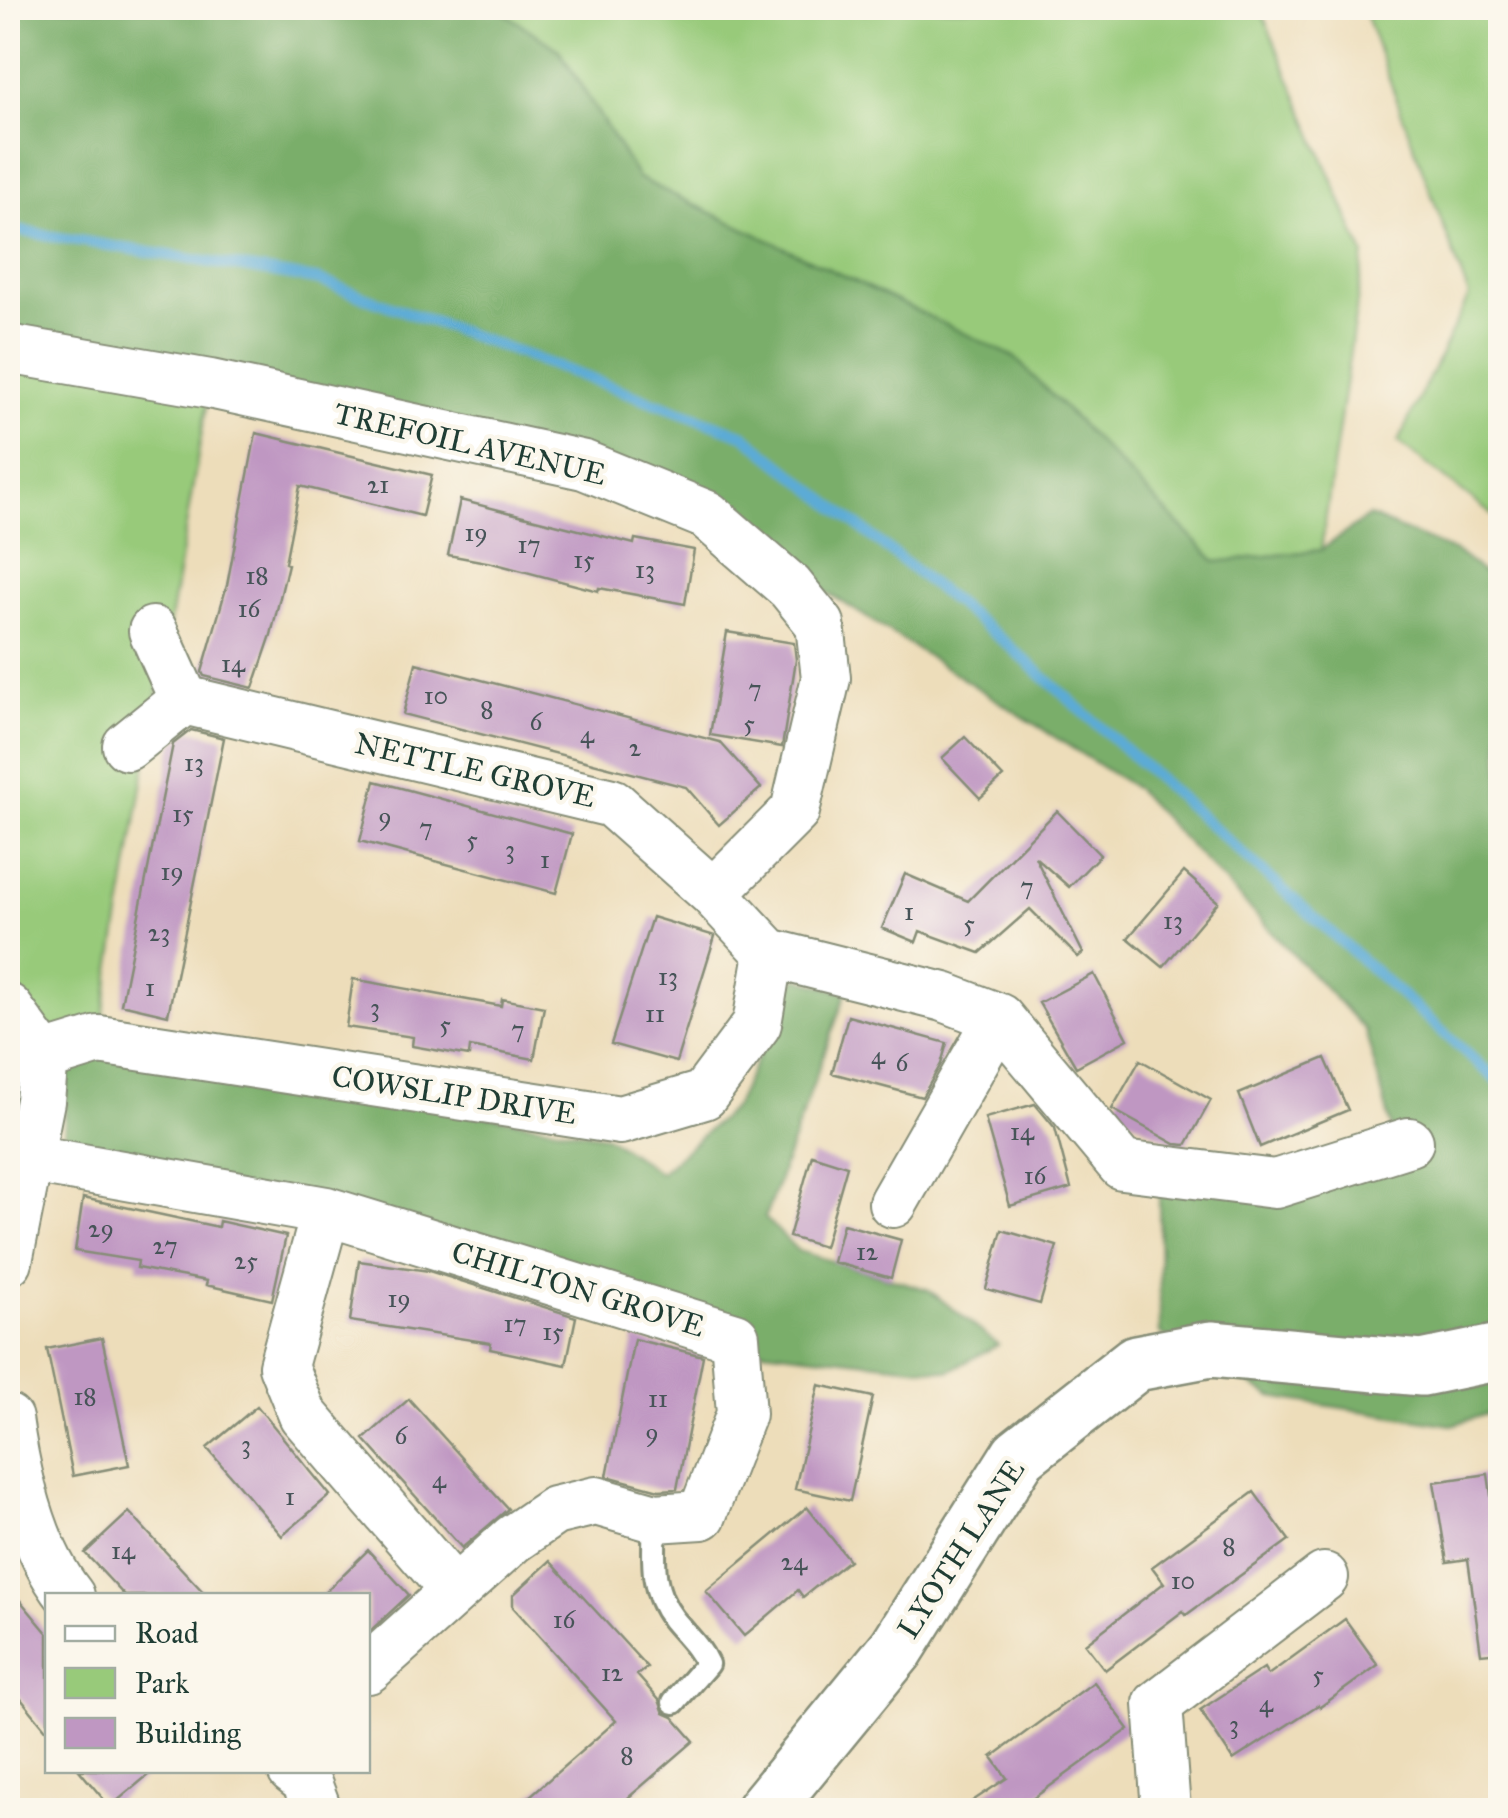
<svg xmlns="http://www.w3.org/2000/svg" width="1508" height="1818" viewBox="0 0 1508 1818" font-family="'IM FELL Great Primer',serif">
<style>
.green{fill:#98ca7a;stroke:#5c8457;stroke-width:2.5}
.forest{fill:#7aae6a;stroke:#4c764f;stroke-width:2.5}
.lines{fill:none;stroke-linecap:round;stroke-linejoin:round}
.stream{stroke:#5cabd6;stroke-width:11}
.building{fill:#bf97c2}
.service-casing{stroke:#868d77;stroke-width:28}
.minor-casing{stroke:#868d77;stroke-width:52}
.tertiary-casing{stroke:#868d77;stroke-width:60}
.service{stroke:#fff;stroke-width:22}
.minor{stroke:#fff;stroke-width:48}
.tertiary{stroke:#fff;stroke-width:55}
.labels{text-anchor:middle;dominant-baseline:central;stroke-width:9;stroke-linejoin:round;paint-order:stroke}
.number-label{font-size:25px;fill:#475458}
.street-label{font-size:30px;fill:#1f3d34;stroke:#fbf7ec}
</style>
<rect width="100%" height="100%" fill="#fbf7ec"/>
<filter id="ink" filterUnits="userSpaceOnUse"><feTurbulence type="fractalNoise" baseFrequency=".01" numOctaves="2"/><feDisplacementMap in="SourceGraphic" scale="20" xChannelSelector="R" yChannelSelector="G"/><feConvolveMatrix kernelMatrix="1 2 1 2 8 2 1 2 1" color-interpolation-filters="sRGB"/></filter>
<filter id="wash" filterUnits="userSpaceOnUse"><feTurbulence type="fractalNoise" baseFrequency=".0048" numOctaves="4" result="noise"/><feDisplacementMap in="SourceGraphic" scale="40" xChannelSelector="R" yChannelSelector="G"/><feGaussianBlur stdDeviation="2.25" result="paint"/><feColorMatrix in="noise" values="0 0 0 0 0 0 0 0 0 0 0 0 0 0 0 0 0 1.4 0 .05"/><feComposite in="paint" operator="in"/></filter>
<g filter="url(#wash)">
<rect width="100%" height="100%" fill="#edddba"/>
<!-- green -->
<path class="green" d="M497,8H1260L1364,255L1321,550L1216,562L1014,357L638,178L559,50Z
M1363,8H1500V521L1398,442L1469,296Z
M8,349L210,384L99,1040L8,1017Z"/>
<!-- forest -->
<path class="forest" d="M8,8H497L559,50L638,178L1014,357L1216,562L1321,550L1369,516L1458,553L1500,586V1410L1452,1425L1272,1397L1160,1334L1159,1185L1398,1152L1365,1030L1135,788L707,516L8,349Z
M796,978L846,993L765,1218L798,1251L929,1290L998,1345L949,1371L763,1350L619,1281L80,1154L64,1138L67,1072L105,1052L606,1136L660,1173L734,1107Z
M8,1022L32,1056L17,1130H8Z"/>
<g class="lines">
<!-- stream -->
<path class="stream" d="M8,229L318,280L744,435L1007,644L1500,1083"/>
</g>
<g id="blocks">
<!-- building -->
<path class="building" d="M256,433L432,475L422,516L300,486L285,563L288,564L271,635L253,688L204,676L202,672L227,585Z
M460,500L634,544L635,539L694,550L685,604L599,588L598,591L492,563L448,555Z
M727,632L794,643L796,660L782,747L710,735Z
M416,663L720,742L761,788L719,825L686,787L403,714Z
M191,730L224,738L168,1015L121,1004L173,744Z
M965,737L1003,777L980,798L942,758Z
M375,781L572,834L556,893L360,841Z
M1057,811L1100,855L1069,887L1035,857L1083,953L1078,957L1030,909L980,953L920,931L916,942L882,928L905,874L968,901Z
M1184,872L1218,902L1163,967L1128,938Z
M652,917L715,936L676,1062L611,1044Z
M1094,974L1128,1039L1076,1067L1039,1003Z
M353,979L501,1006L502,999L544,1007L534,1059L470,1047L469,1056L412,1046L413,1037L346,1027Z
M848,1016L947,1043L941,1064L922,1097L832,1073Z
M1325,1058L1348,1110L1260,1147L1239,1094Z
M1140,1060L1211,1100L1186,1145L1175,1144L1112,1109Z
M1035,1104L1055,1128L1071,1188L1010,1206L985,1118Z
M812,1155L847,1166L824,1247L789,1237Z
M83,1198L218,1227L219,1221L286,1236L272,1300L206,1285L207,1281L137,1268L138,1261L75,1251Z
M843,1224L901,1240L891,1278L833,1262Z
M1002,1230L1057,1246L1040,1304L986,1289Z
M359,1261L429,1271L576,1317L566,1365L490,1349L491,1343L350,1321Z
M102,1338L129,1465L73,1476L47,1349Z
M634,1339L703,1356L677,1489L659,1490L607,1476Z
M819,1385L873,1397L850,1501L795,1489Z
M409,1399L508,1509L462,1548L364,1439Z
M257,1406L330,1495L282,1536L207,1448Z
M1488,1474L1500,1558V1652L1481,1654L1468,1559L1447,1562L1434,1482Z
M1254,1492L1289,1540L1186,1615L1183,1611L1105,1670L1085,1644L1164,1583L1152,1567Z
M807,1507L849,1560L803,1597L798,1590L744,1636L706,1591Z
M129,1512L163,1549L207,1596H125L85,1553Z
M368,1550L409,1595L368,1633V1596H321Z
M550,1561L647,1667L637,1675L659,1700L664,1713L673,1717L694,1741L614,1810H514L616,1721L513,1607V1595Z
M8,1586L48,1634V1732L8,1683Z
M1345,1619L1378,1665L1320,1707L1318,1705L1233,1760L1200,1710L1264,1668L1268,1675Z
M1094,1682L1129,1729L1017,1810H959L1007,1778L992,1757Z
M79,1770H154L110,1807Z"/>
</g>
</g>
<g filter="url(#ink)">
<use href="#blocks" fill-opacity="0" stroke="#868d77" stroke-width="2.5"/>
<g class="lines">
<defs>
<path id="service" d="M655,1518C654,1555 649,1589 673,1619C686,1635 699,1646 707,1664L674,1702"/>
<path id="minor" d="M8,349L210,384L584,465L707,515L790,587L820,624L826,678L795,811L713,893
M184,700L612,803L713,893L769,953
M127,746L184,700L153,631
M769,953L944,997L999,1018L1122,1165L1275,1184L1409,1142
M8,1008L44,1057L40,1101L8,1261
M44,1057L99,1040L620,1120L704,1095L757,1024L769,953
M8,1155L326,1211L735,1337L741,1414L702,1515L655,1518L596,1501L554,1511L513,1539L368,1669
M893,1203L999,1018
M326,1211L283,1366L303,1415L454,1590
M8,1419C16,1475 33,1550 70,1596
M292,1770L306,1781L317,1810
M1166,1810L1158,1704L1324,1577"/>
<path id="tertiary" d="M764,1810L897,1648L1019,1455L1136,1363L1211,1349L1422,1368L1500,1352"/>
</defs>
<!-- service casing -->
<use href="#service" class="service-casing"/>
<!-- minor casing -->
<use href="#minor" class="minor-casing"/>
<!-- tertiary casing -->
<use href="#tertiary" class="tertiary-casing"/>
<!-- service -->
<use href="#service" class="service"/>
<!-- minor -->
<use href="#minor" class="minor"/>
<!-- tertiary -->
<use href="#tertiary" class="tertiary"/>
</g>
</g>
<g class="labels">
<!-- number labels -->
<g class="number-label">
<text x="378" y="484">21</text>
<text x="476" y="532">19</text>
<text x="529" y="544">17</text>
<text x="584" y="559">15</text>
<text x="645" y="569">13</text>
<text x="257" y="575">18</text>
<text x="249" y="608">16</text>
<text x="233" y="663">14</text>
<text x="755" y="688">7</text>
<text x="436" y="695">10</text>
<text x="487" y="709">8</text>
<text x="536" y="721">6</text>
<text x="749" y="723">5</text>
<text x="587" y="734">4</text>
<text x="635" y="747">2</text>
<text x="194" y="762">13</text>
<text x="183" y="813">15</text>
<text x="385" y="816">9</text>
<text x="426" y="827">7</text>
<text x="472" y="839">5</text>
<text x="510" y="849">3</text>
<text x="545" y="859">1</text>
<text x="172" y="871">19</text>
<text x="1027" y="886">7</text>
<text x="909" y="911">1</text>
<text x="1173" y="920">13</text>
<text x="969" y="923">5</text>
<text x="159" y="932">23</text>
<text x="668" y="976">13</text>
<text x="150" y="987">1</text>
<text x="375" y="1007">3</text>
<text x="655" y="1013">11</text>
<text x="445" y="1024">5</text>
<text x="518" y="1029">7</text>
<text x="878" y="1055">4</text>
<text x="902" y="1062">6</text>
<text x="1022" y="1131">14</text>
<text x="1035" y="1175">16</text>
<text x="101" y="1228">29</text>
<text x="165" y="1245">27</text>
<text x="867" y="1251">12</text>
<text x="246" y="1260">25</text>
<text x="399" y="1298">19</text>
<text x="515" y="1323">17</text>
<text x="553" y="1331">15</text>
<text x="85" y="1396">18</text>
<text x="658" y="1398">11</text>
<text x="652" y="1432">9</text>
<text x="401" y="1435">6</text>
<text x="246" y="1444">3</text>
<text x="439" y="1479">4</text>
<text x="290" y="1496">1</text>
<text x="1229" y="1546">8</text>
<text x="123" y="1550">14</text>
<text x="794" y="1561">24</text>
<text x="1183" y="1580">10</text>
<text x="564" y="1619">16</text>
<text x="612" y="1672">12</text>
<text x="1318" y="1674">5</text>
<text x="1266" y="1703">4</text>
<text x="1234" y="1724">3</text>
<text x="627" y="1755">8</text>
</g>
<!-- street labels -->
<g class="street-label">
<text transform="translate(470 444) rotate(13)">TREFOIL AVENUE</text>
<text transform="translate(475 770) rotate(13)">NETTLE GROVE</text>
<text transform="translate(454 1095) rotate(9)">COWSLIP DRIVE</text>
<text transform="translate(578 1289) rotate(17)">CHILTON GROVE</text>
<text transform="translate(961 1549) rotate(-57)">LYOTH LANE</text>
</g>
</g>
<!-- margin -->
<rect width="1508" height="1818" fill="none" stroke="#fbf7ec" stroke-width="40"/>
<!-- legend -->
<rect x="45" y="1593" width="325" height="180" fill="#fbf7ec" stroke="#a3ada2" stroke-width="2.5"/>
<rect x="65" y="1626" width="50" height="15" fill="#ffffff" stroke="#a3ada2" stroke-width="2.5"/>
<text x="135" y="1643" font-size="30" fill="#1f3d34">Road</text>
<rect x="65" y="1668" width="50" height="30" fill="#98ca7a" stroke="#a3ada2" stroke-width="2.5"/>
<text x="135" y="1693" font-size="30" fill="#1f3d34">Park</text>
<rect x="65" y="1718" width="50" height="30" fill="#bf97c2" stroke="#a3ada2" stroke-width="2.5"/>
<text x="135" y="1743" font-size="30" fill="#1f3d34">Building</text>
</svg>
